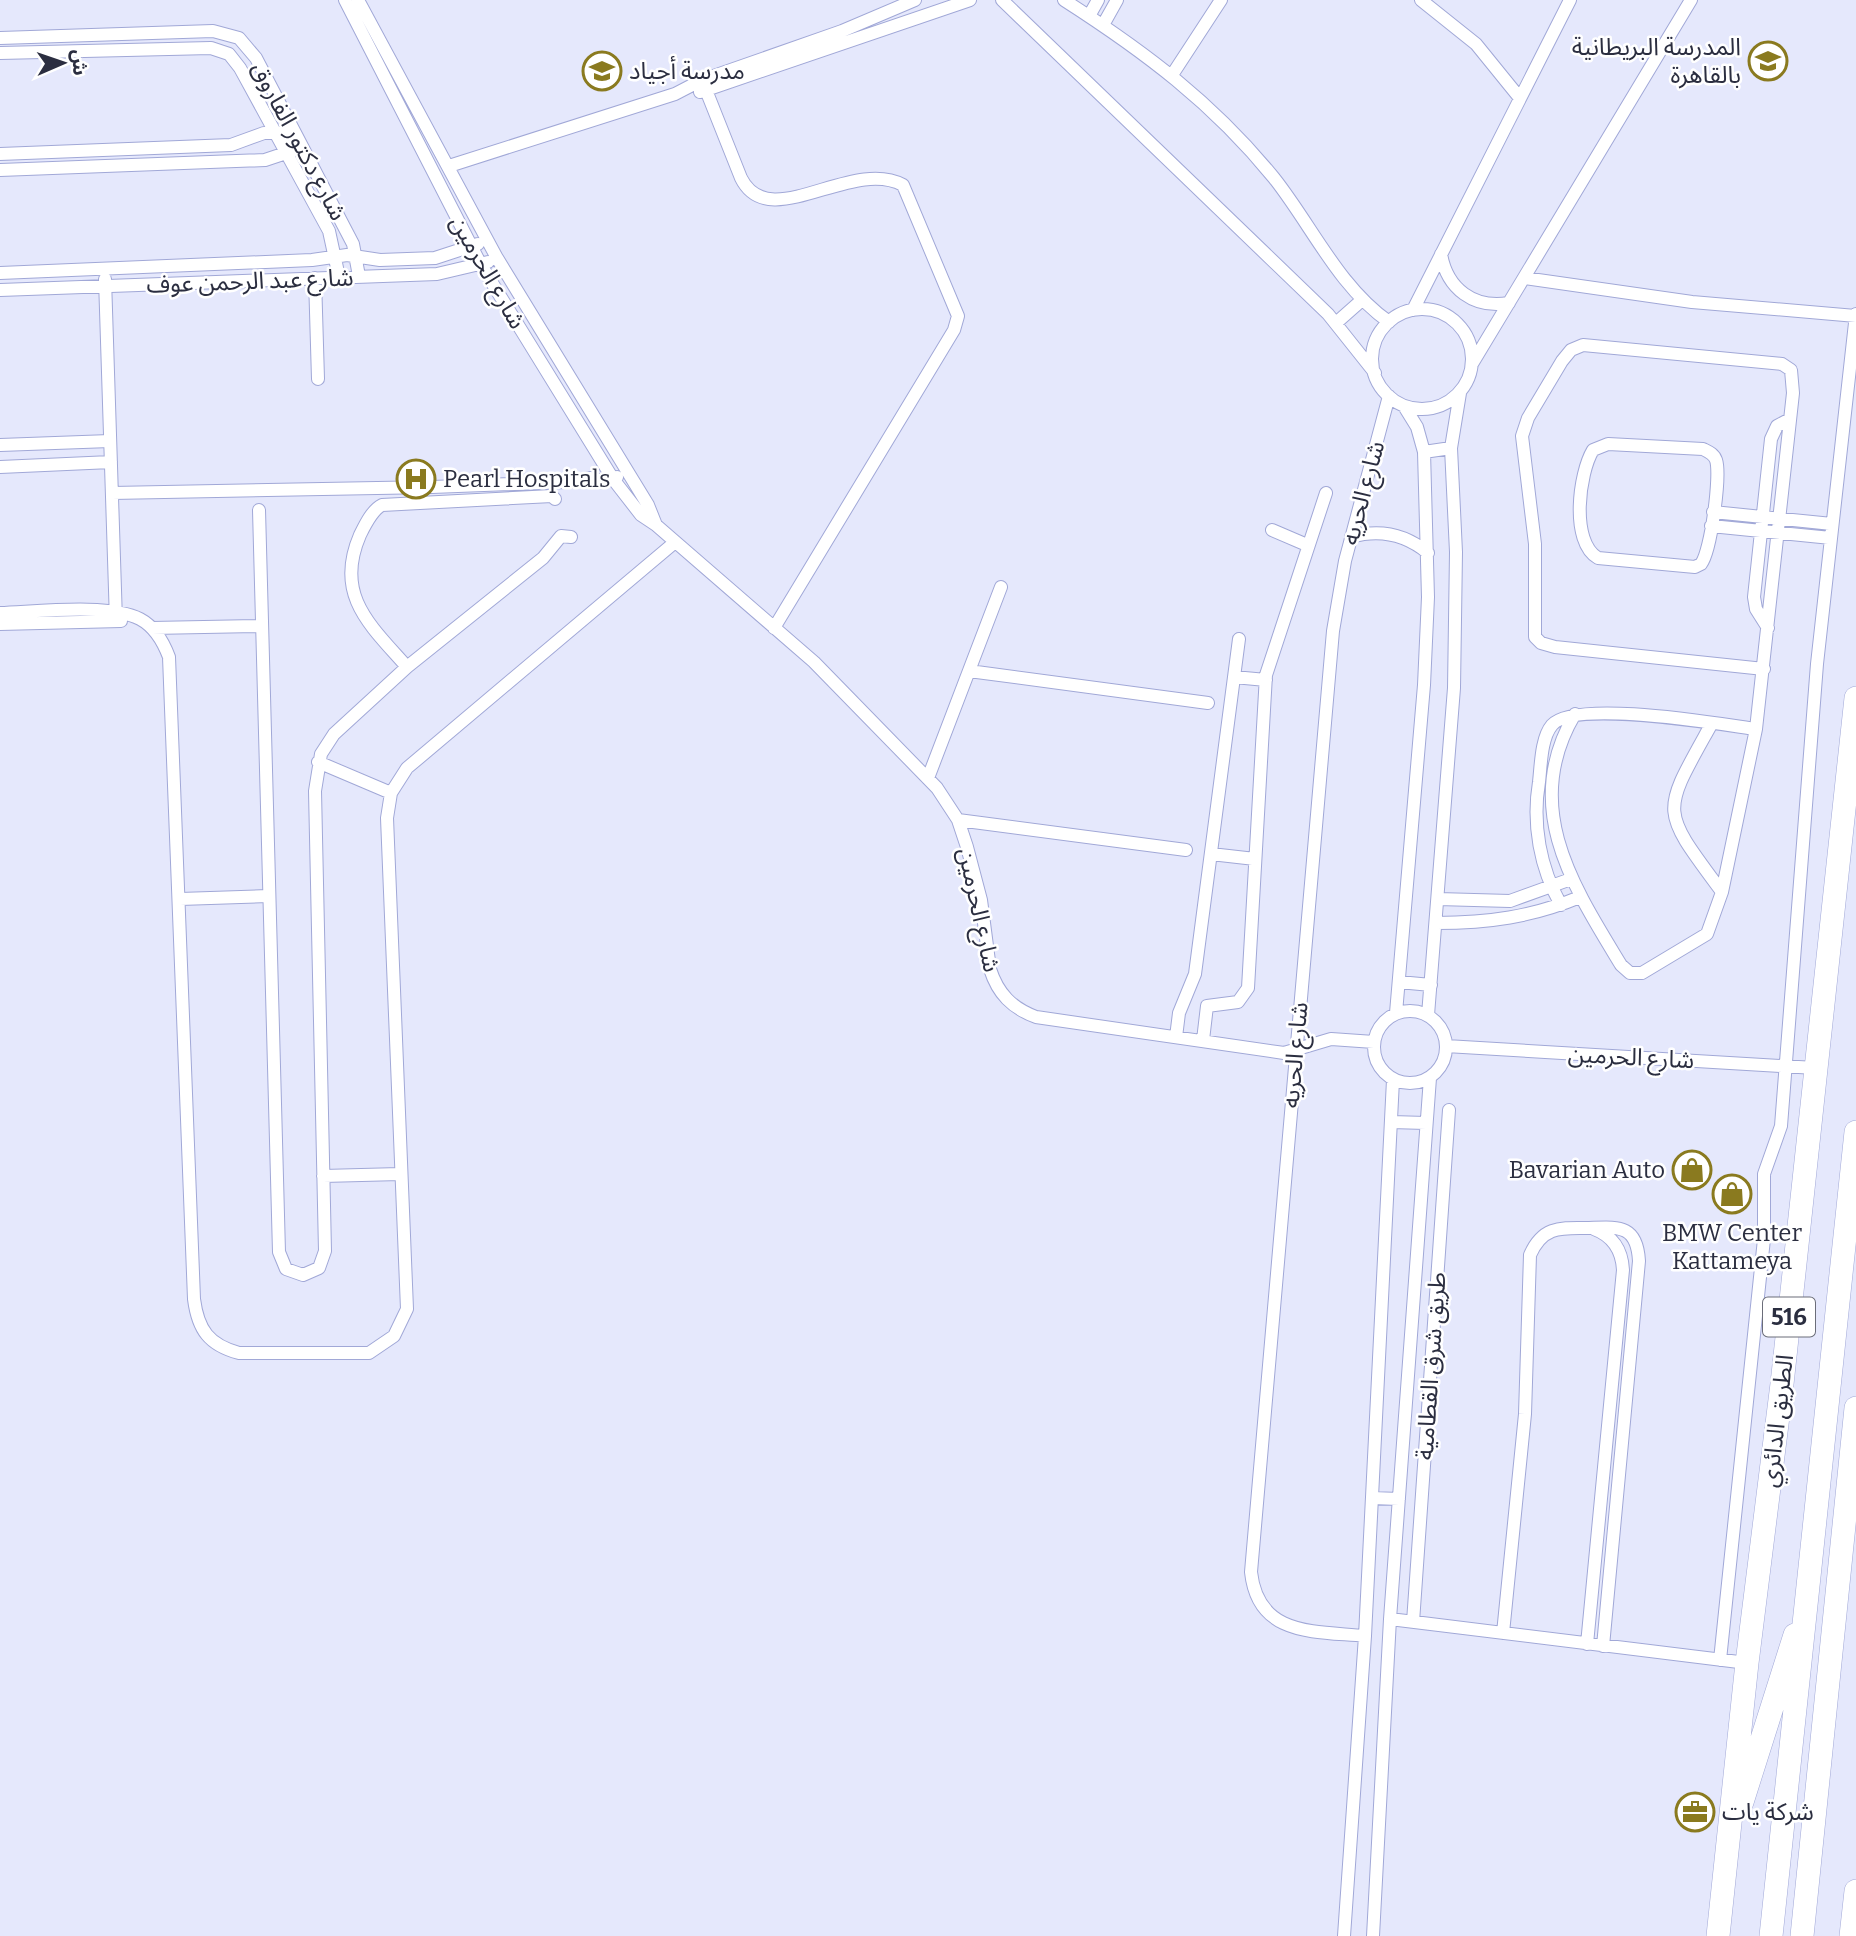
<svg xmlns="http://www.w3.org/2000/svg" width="1856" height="1936" viewBox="0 0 1856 1936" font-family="Bitter,'Noto Sans Arabic',serif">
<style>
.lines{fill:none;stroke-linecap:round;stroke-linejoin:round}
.street-casing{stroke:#a1a8d7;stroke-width:14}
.highway-casing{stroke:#a1a8d7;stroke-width:24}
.street{stroke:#fff;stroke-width:12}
.highway{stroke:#fff;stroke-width:23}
.labels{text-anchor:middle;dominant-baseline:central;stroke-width:5;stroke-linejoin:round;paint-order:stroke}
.shield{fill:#fff;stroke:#6b6d79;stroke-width:2}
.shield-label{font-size:23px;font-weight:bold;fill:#2b2e40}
.poi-label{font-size:24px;fill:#2b2e40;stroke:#fff;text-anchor:start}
.street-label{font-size:24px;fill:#2b2e40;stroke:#fff}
</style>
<rect width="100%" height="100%" fill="#e5e8fc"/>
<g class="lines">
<defs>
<path id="street" d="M345,0L481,265L613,479L641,515L656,525L814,662L937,788L958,820L967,847L981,900L990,969C998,994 1012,1008 1036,1017L1284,1053L1331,1039L1374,1042
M358,0L497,258L648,505L656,525
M1002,0L1328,314L1375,373
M1064,0C1145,52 1213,103 1274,178C1312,226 1338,286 1389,322
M1421,0L1476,44L1519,97
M1089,16L1098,0
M1103,25L1117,0
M0,38L213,31L239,38L256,58L353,244L359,276
M0,53L211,48L229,54L240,68L329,231L339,277
M1172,75L1221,0
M702,80L741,178C769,235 851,157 903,185L958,316L954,330L774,628
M700,92L970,0
M0,154L231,145L264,133H294
M449,166L675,94L702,80L842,31L915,0
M0,170L265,160L292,151
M1441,254C1447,289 1474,309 1509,303
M0,273L312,260L347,255L380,260L435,258L478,244
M315,278L318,379
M1524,278L1692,302L1856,316
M105,279L116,621
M0,290L437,274L488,262
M1372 359a50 50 0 1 1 100 0a50 50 0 1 1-100 0Z
M1413,310L1570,0
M1336,323L1362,300
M1472,364L1691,0
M1608,444L1703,449C1709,452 1714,454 1716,460C1721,475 1711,551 1701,564L1695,567L1598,558C1570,542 1579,473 1593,450Z
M0,445L110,441
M1424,452L1451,448
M0,467L111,462
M112,493L432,487L567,482L591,478L602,481L617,477
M259,510L279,1252L286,1269L303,1275L319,1268L325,1251L315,791L321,754L334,734L407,667L543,558L561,536L571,537
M1713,512L1832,524
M1711,526L1831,538
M1272,530L1307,545
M1351,537C1379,529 1405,534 1428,553
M0,613C35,612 110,603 140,619C155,627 163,641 169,657L194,1299C198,1330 209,1345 239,1353H369L394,1336L407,1309L387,818L391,793L407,768L674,543
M0,624L121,621
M152,628L262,626
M1768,628L1756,609L1754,597L1771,439L1777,426L1790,419
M407,667C370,625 334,595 360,535C365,525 372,510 382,505L552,496L555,499
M969,671L1208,703
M1234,677L1266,680
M1575,714C1520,806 1573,886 1621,965L1630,973H1642L1707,934L1722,892L1756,729L1793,393L1791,370L1782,364L1583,345L1571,350L1562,361L1528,418L1522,436L1535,544V637L1541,643L1555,647L1764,669
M1712,723C1661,815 1659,807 1722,892
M318,762L391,793
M928,778L1001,587
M958,820L1186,850
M1211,854L1255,859
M180,899L268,896
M1438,899L1510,901L1571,879
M1561,905C1540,868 1532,824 1539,782C1541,765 1541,738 1552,725C1574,699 1719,724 1756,729
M1436,923C1488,923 1532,917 1580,897
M1399,982L1431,985
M1374 1047a36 36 0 1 1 72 0a36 36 0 1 1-72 0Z
M1396,1013L1424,685L1428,597L1424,452L1417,427L1404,406
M1428,1015L1454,688L1456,552L1451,448L1460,393
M1176,1037L1179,1013L1195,974L1239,639
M1203,1040L1207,1006L1238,1002L1248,988L1266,675L1326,493
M1446,1046L1815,1068
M1391,1122L1426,1123
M323,1176L400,1174
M1372,1498L1399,1499
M1390,1619L1747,1663
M1413,1622L1449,1110
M1503,1633L1525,1414L1530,1255C1543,1225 1562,1228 1589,1228C1618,1227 1637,1224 1639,1261L1603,1646
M1365,1636C1315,1631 1258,1637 1251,1572L1333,631L1345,561L1389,396
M1587,1644L1623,1270C1622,1250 1613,1236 1594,1229
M1720,1660L1764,1239V1174L1781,1126L1817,664L1856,314
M1344,1936L1365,1636L1393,1080
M1373,1936L1390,1619L1430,1078"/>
<path id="highway" d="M1742,1802L1795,1635
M1718,1936L1747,1663L1782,1384L1856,698
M1771,1936L1856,1132
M1802,1936L1856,1408
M1851,1936L1856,1891"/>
</defs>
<!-- street casing -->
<use href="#street" class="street-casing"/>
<!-- highway casing -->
<use href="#highway" class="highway-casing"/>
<!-- street -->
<use href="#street" class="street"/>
<!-- highway -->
<use href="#highway" class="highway"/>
</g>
<!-- icons -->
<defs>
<symbol id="school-ring" viewBox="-11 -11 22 22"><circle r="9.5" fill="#fff" stroke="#8a7a1f" stroke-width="1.5"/><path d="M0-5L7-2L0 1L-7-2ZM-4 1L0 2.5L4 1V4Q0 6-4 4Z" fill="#8a7a1f"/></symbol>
<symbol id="hospital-ring" viewBox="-11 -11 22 22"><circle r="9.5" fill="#fff" stroke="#8a7a1f" stroke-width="1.5"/><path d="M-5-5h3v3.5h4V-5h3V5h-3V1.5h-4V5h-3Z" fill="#8a7a1f"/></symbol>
<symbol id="shop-ring" viewBox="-11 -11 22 22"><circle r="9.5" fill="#fff" stroke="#8a7a1f" stroke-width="1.5"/><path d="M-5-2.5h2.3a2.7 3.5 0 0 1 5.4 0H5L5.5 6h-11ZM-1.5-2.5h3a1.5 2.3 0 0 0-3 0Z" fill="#8a7a1f"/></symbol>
<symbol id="office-ring" viewBox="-11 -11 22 22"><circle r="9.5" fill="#fff" stroke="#8a7a1f" stroke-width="1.5"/><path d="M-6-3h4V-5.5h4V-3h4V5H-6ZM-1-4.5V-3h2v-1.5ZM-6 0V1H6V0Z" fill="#8a7a1f"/></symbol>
</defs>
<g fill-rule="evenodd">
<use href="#school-ring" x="1746" y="39" width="44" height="44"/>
<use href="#school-ring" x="580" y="49" width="44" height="44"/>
<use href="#hospital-ring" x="394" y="457" width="44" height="44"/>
<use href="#shop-ring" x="1670" y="1148" width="44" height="44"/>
<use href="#shop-ring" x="1710" y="1172" width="44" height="44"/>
<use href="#office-ring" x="1673" y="1790" width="44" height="44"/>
</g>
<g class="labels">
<!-- shield labels -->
<rect class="shield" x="1763" y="1297.5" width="52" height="39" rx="5"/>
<g class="shield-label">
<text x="1789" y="1317">516</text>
</g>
<!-- poi labels -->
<g class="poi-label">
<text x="1741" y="47" text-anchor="end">المدرسة البريطانية<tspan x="1741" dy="28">بالقاهرة</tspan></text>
<text x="629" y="71">مدرسة أجياد</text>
<text x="443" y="479">Pearl Hospitals</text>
<text x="1665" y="1170" text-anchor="end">Bavarian Auto</text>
<text x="1732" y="1233" text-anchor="middle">BMW Center<tspan x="1732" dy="28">Kattameya</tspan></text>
<text x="1722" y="1812">شركة يات</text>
</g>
<!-- street labels -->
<g class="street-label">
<text transform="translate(299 141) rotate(62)">شارع دكتور الفاروق</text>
<text transform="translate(488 272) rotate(60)">شارع الحرمين</text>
<text transform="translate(250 281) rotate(-2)">شارع عبد الرحمن عوف</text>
<text transform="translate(1363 493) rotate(-75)">شارع الحريه</text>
<text transform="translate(979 910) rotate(78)">شارع الحرمين</text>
<text transform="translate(1295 1055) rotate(-85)">شارع الحريه</text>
<text transform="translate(1631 1057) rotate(3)">شارع الحرمين</text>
<text transform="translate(1431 1366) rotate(-86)">طريق شرق القطامية</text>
<text transform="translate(1777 1421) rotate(-83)">الطريق الدائري</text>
</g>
</g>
<!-- north arrow -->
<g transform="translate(63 63) rotate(88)" stroke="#ffffff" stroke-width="5" paint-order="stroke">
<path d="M0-5L12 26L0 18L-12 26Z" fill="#2b2e40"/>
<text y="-10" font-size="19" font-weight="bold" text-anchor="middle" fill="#2b2e40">ش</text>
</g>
</svg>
